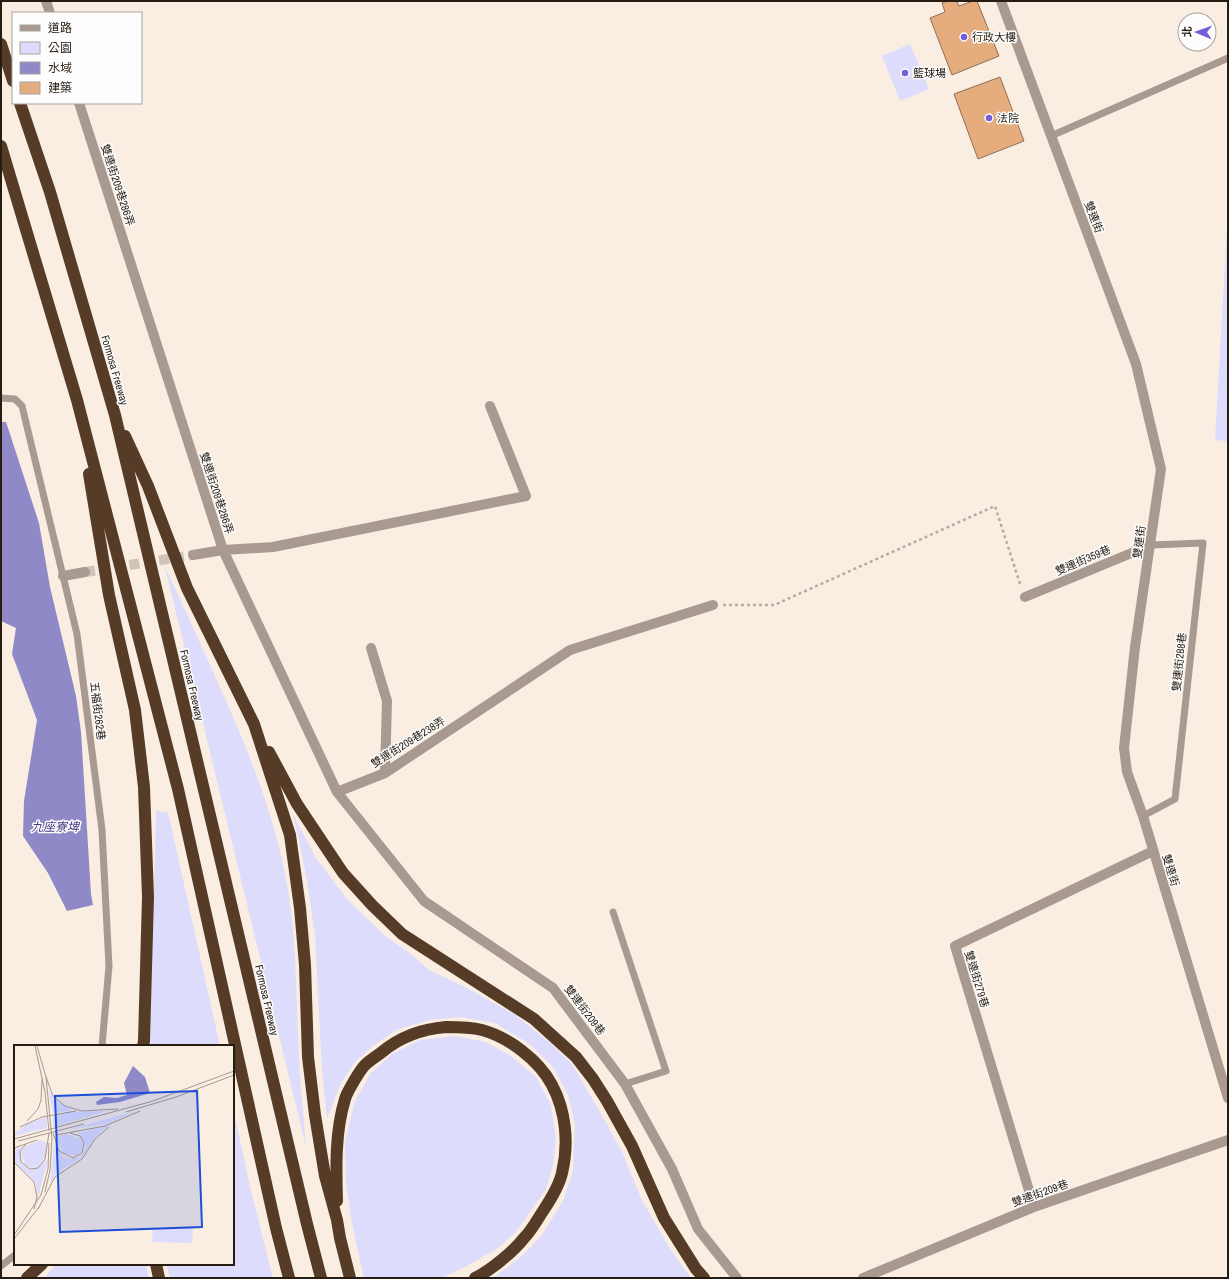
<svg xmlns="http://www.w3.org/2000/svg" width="1229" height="1279" viewBox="0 0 1229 1279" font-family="'Archivo Narrow','Noto Sans TC',sans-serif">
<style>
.green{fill:#dedcfd}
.water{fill:#9089c7}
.building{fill:#e5ac7d;stroke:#8d7059}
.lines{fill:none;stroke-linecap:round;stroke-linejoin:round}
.street-tunnel{stroke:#d0c3b8;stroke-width:10;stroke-dasharray:10 5;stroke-linecap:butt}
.path{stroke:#b8aba1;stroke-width:2.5;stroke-dasharray:3 3;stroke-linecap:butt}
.lane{stroke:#a89a90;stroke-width:7}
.street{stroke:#a89a90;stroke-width:10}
.highway{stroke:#563c27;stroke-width:12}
.poi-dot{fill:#775dd8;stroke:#fdfdfd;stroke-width:1.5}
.labels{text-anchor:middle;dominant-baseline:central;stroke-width:3;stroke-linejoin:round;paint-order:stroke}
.poi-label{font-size:11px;fill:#271c12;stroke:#fdfdfd;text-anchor:start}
.street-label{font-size:11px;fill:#271c12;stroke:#fdfdfd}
.water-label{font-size:12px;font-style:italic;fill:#4a3c87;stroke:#fdfdfd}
.inset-road{fill:none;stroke:#a6998f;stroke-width:1}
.view{fill:#1d4ed8;fill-opacity:0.15;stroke:#1d4ed8;stroke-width:2}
.inset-edge{fill:none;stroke:#271c12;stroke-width:2}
</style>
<rect width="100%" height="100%" fill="#faede2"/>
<!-- green -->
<path class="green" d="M910,44L929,89L900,101L882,56Z
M1228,211V441L1215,440Z
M165,567C183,606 201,644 218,683C249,751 277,821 289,896C296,942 296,988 298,1035C299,1072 303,1110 306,1147Z
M156,811L168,812L220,1046H150Z
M292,813L316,858L347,899L384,935L412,955L429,970L467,988L515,1015L549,1042L572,1064L604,1119L623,1154L641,1198L670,1249L691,1278H493L522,1256L542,1235L563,1201L573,1171L575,1125L568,1095L553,1067L531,1045L495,1023L461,1017L429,1020L396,1030L373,1046L355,1062L341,1083L327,1119L322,1071L315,935L307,881L298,835Z
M454,1036L486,1042L511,1056L536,1077L551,1105L556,1139L553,1165L546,1189L516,1232L498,1248L467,1266L442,1278H364L353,1229L346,1185L345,1141L355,1101L370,1074L392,1054L420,1040Z
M233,1107L250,1187L273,1278H170L166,1264H233Z
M57,1264H146L149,1278H44Z"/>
<!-- water -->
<path class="water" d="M1,422H6L39,523L50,587L76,696L81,732L91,894L93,905L67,911L48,873L23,836L24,801L37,720L12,654L16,628L1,621Z"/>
<!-- building -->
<path class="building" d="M948,1H957L959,6L973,1H977L999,56L952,75L930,18L945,12L942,3Z
M1000,77L1024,141L978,159L954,94Z"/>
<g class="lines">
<!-- street-tunnel -->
<path class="street-tunnel" d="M85,572L193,555"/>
<!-- path -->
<path class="path" d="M723,605H774L995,506L1021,587"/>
<!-- lane -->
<path class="lane" d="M1051,136L1228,58
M1,398L15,399L22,406L77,634L102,830L109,966L102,1046
M1143,816L1175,799L1203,543L1151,545
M613,912L666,1071L625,1084
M1,1266L15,1255"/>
<!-- street -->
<path class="street" d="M46,1L50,13
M1001,1L1136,364L1161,469L1135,647L1124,748L1127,772L1143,816L1228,1098
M79,103L223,550L273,547L526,496L490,406
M193,555L223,550L337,792L385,773L570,650L713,605
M63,576L85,572
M1025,597L1151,545
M371,648L387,701L385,773
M337,792L424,901L553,988L625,1084L672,1169L698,1229L737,1278
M1034,1207L955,946L1153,851
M863,1278L1034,1207L1228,1140"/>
<!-- highway -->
<path class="highway" d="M1,44L13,81
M20,103L50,192L115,415L307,1224L321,1278
M1,146L77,400L178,789L276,1228L289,1278
M125,436L148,486L187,588L254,724L290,835L300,908L305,965L308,1057L315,1115L325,1176L337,1220L340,1238L350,1278
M89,474L109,595L135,710L144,787L148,897L144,1041L143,1046
M269,752L297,804L343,873L372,905L402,934L534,1019L576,1057L593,1079L607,1101L632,1146L664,1218L696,1269L704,1278
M337,1201C336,1167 335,1132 345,1099C347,1092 360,1070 365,1065C370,1060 377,1056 382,1052C400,1037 422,1029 446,1027C458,1027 470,1027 482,1030C508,1037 539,1060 552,1085C566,1111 569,1144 562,1173C559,1186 551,1199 543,1211C537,1220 532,1230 524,1238C514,1251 490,1271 475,1278
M156,1264L159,1278
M27,1278L42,1264"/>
</g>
<!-- markers -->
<g class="poi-dot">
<circle cx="964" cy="37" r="4"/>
<circle cx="905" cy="73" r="4"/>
<circle cx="989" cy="118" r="4"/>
</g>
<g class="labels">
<!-- poi labels -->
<g class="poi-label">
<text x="972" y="37">行政大樓</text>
<text x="913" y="73">籃球場</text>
<text x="997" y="118">法院</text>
</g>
<!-- street labels -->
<g class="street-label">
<text transform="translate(118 185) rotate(72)">雙連街209巷286弄</text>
<text transform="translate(1094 217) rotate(69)">雙連街</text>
<text transform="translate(115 370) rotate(74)">Formosa Freeway</text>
<text transform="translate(217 493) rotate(72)">雙連街209巷286弄</text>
<text transform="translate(1139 542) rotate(-82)">雙連街</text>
<text transform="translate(1083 560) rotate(-23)">雙連街359巷</text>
<text transform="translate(1179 662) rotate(-84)">雙連街288巷</text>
<text transform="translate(192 685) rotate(77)">Formosa Freeway</text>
<text transform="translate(98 711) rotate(83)">五福街262巷</text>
<text transform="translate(408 742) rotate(-32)">雙連街209巷238弄</text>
<text transform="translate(1171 870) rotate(73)">雙連街</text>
<text transform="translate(977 979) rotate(73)">雙連街279巷</text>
<text transform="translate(267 1000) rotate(77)">Formosa Freeway</text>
<text transform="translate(585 1010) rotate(53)">雙連街209巷</text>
<text transform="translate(1040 1193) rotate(-20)">雙連街209巷</text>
</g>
<!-- water labels -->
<g class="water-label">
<text x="55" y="827">九座寮埤</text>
</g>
</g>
<!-- overview -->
<g transform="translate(14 1045)">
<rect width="220" height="220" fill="#faede2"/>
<path d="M34,45L42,56L58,65L39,68ZM93,66L39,82V71L54,67ZM121,66L93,79L57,84ZM32,72L33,83L0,91V88L13,79ZM94,81L81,92L69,111L43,128L36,139L40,98L48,111L55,114L63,113L69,109L72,101L64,88ZM53,89L67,94L69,104L62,111L48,108L41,92ZM28,95L33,98L31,111L25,120L18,123L11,120L7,106L11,101ZM6,101L7,118L17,125L34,114L23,156L22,138L0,116V104ZM139,183H179L178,198L138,197Z" fill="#dedcfd"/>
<path d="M119,21L131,32L136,48L106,57L83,60L82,57L90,52L103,53L113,50L110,38Z" fill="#9089c7"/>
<path class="inset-road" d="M21,1L31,47L35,86M23,1L32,32L38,94L36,125L31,147M32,32L39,51L51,61L68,66L104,64M112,67L162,52L220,30M13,76L24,64L27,55L28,34M6,82L28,72L62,66M39,88L45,106L59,113L68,108L70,98L66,91L56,88M42,90L91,81L126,66M0,94L139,56L220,26M4,96L70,79M12,99L6,106L7,117L16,124L24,123L31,114L35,88M0,103L23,95M0,117L20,137L23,152L20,164M24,164L41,132L68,114L81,94L95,82M0,190L27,150L34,124L35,98M0,194L25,162"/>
<path class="view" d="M183,46L188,182L46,187L41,51Z"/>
<rect width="220" height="220" class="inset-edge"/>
</g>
<!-- border -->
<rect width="1229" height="1279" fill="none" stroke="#271c12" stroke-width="4"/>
<!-- legend -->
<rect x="12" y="12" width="130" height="92" fill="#fdfdfd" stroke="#a7a39f"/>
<rect x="20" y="25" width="20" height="6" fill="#a89a90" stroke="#a7a39f"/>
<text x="48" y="32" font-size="12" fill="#271c12">道路</text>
<rect x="20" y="42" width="20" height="12" fill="#dedcfd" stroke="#a7a39f"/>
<text x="48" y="52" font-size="12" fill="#271c12">公園</text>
<rect x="20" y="62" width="20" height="12" fill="#9089c7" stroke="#a7a39f"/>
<text x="48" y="72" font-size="12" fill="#271c12">水域</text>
<rect x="20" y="82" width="20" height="12" fill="#e5ac7d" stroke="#a7a39f"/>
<text x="48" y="92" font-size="12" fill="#271c12">建築</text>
<!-- north arrow -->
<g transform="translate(1197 32) rotate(272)"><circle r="19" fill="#fdfdfd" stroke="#a7a39f"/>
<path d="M0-3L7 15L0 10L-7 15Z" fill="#775dd8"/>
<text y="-6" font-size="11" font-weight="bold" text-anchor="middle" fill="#271c12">北</text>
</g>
</svg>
